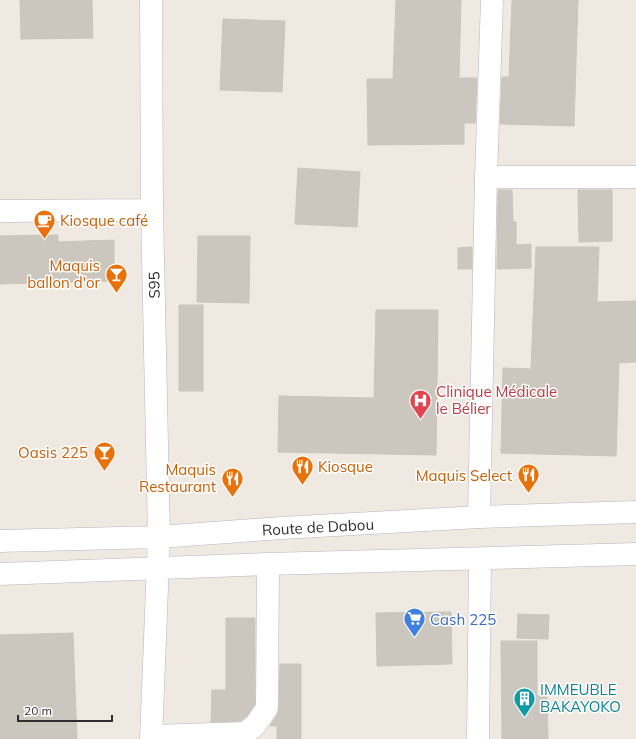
<svg xmlns="http://www.w3.org/2000/svg" width="636" height="739" viewBox="0 0 636 739" font-family="Mulish,sans-serif">
<style>
.building{fill:#cbc7bf;stroke:#cbc5ba}
.lines{fill:none;stroke-linecap:round;stroke-linejoin:round}
.minor-casing{stroke:#b4b7c1;stroke-width:23}
.minor{stroke:#fff;stroke-width:22}
.labels{text-anchor:middle;dominant-baseline:central;stroke-width:3;stroke-linejoin:round;paint-order:stroke}
.food-label{font-size:15px;fill:#c56008;stroke:#fff;text-anchor:end}
.street-label{font-size:15px;fill:#2e2e2e;stroke:#fff}
.health-label{font-size:15px;fill:#be3a42;stroke:#fff;text-anchor:start}
.shop-label{font-size:15px;fill:#366cbe;stroke:#fff;text-anchor:start}
.culture-label{font-size:15px;fill:#0d838f;stroke:#fff;text-anchor:start}
</style>
<rect width="100%" height="100%" fill="#efe9e1"/>
<!-- building -->
<path class="building" d="M20,0H92L93,38L21,39Z
M396,0H461L459,78H477L475,123H464V144L368,145L367,79H393Z
M512,0H578L574,126L500,124L502,77H509Z
M223,19L285,21L282,92L220,90Z
M298,168L360,172L357,227L295,224Z
M498,190H512L513,222H516V245L531,244V268L497,269Z
M578,190H612V241L579,242Z
M58,235V242L114,240V281L0,284V236Z
M198,236H250L249,303L197,302Z
M472,247V269H458V248Z
M536,247H599L597,302L636,301V362L619,363L616,456L501,453L503,368L531,369Z
M179,305H203V391H179Z
M376,310H438L436,455L278,452L279,396L374,398Z
M451,612L452,664L377,666L376,613Z
M518,614L549,615L548,639L517,638Z
M226,618H255V704L247,716L241,721L211,722L212,690H226Z
M73,633L77,739H0V635Z
M501,641H537V696H547L548,739H502Z
M280,664H301V739H277V726H270L277,715L279,709Z"/>
<g class="lines">
<defs>
<path id="minor" d="M486,177H636
M0,211L152,210
M479,517L486,177L492,0
M0,541L159,537L282,528L479,517L636,512
M0,574L268,564L636,554
M151,736L246,733L256,724L267,708L268,564
M151,739L159,537L152,210L151,0
M478,739L480,559"/>
</defs>
<!-- minor casing -->
<use href="#minor" class="minor-casing"/>
<!-- minor -->
<use href="#minor" class="minor"/>
</g>
<!-- icons -->
<defs>
<symbol id="cafe-pin" viewBox="-11 -11 22 30"><path d="M0 17L-7.5 6A9.5 9.5 0 1 1 7.5 6Z" fill="#e8710a" stroke="#fff"/><path d="M-5.5-4.5H6V0H3Q3 3.5 0 3.5H-2.5Q-5.5 3.5-5.5 0ZM3-3.2v2h1.7v-2ZM-6 4.5H4V6H-6Z" fill="#fff"/></symbol>
<symbol id="bar-pin" viewBox="-11 -11 22 30"><path d="M0 17L-7.5 6A9.5 9.5 0 1 1 7.5 6Z" fill="#e8710a" stroke="#fff"/><path d="M-6-5H6L.8 .8V4.5H3.5V6h-7V4.5H-.8V.8Z" fill="#fff"/></symbol>
<symbol id="hospital-pin" viewBox="-11 -11 22 30"><path d="M0 17L-7.5 6A9.5 9.5 0 1 1 7.5 6Z" fill="#e0444e" stroke="#fff"/><path d="M-5-5h3v3.5h4V-5h3V5h-3V1.5h-4V5h-3Z" fill="#fff"/></symbol>
<symbol id="restaurant-pin" viewBox="-11 -11 22 30"><path d="M0 17L-7.5 6A9.5 9.5 0 1 1 7.5 6Z" fill="#e8710a" stroke="#fff"/><path d="M-5-6h1v4h1v-4h1v4h1v-4h1v5L-1.5 .5V6h-2V.5L-5-1ZM5-6V6H3V1.5H1.5Q1.5-4 5-6Z" fill="#fff"/></symbol>
<symbol id="supermarket-pin" viewBox="-11 -11 22 30"><path d="M0 17L-7.5 6A9.5 9.5 0 1 1 7.5 6Z" fill="#3f7fe0" stroke="#fff"/><path d="M-6-5.5h2.5l.6 2H6L4.5 2H-2.5L-4.4-4H-6ZM-1.5 3.2a1.3 1.3 0 1 0 .1 0ZM3 3.2a1.3 1.3 0 1 0 .1 0Z" fill="#fff"/></symbol>
<symbol id="building-pin" viewBox="-11 -11 22 30"><path d="M0 17L-7.5 6A9.5 9.5 0 1 1 7.5 6Z" fill="#0f9aa8" stroke="#fff"/><path d="M-4-6H4V6H1V3H-1V6H-4ZM-2.5-4.3h1.7v1.8h-1.7ZM.8-4.3h1.7v1.8H.8ZM-2.5-1h1.7V.8h-1.7ZM.8-1h1.7V.8H.8Z" fill="#fff"/></symbol>
</defs>
<g fill-rule="evenodd">
<use href="#cafe-pin" x="32" y="208" width="25" height="34"/>
<use href="#bar-pin" x="104" y="262" width="25" height="34"/>
<use href="#hospital-pin" x="408" y="388" width="25" height="34"/>
<use href="#bar-pin" x="92" y="440" width="25" height="34"/>
<use href="#restaurant-pin" x="290" y="454" width="25" height="34"/>
<use href="#restaurant-pin" x="516" y="462" width="25" height="34"/>
<use href="#restaurant-pin" x="220" y="466" width="25" height="34"/>
<use href="#supermarket-pin" x="402" y="606" width="25" height="34"/>
<use href="#building-pin" x="512" y="686" width="25" height="34"/>
</g>
<g class="labels">
<!-- food labels -->
<g class="food-label">
<text x="60" y="220" text-anchor="start">Kiosque café</text>
<text x="100" y="265">Maquis<tspan x="100" dy="17">ballon d'or</tspan></text>
<text x="88" y="452">Oasis 225</text>
<text x="318" y="466" text-anchor="start">Kiosque</text>
<text x="216" y="469">Maquis<tspan x="216" dy="17">Restaurant</tspan></text>
<text x="512" y="475">Maquis Select</text>
</g>
<!-- street labels -->
<g class="street-label">
<text transform="translate(154 285) rotate(-91)">S95</text>
<text transform="translate(318 527) rotate(-3)">Route de Dabou</text>
</g>
<!-- health labels -->
<g class="health-label">
<text x="436" y="391">Clinique Médicale<tspan x="436" dy="17">le Bélier</tspan></text>
</g>
<!-- shop labels -->
<g class="shop-label">
<text x="430" y="619">Cash 225</text>
</g>
<!-- culture labels -->
<g class="culture-label">
<text x="540" y="689">IMMEUBLE<tspan x="540" dy="17">BAKAYOKO</tspan></text>
</g>
</g>
<!-- scale -->
<path d="M18 715v6h94v-6" fill="none" stroke="#2e2e2e" stroke-width="2"/>
<text x="24" y="715" font-size="12" fill="#2e2e2e" stroke="#ffffff" stroke-width="3" paint-order="stroke">20 m</text>
</svg>
